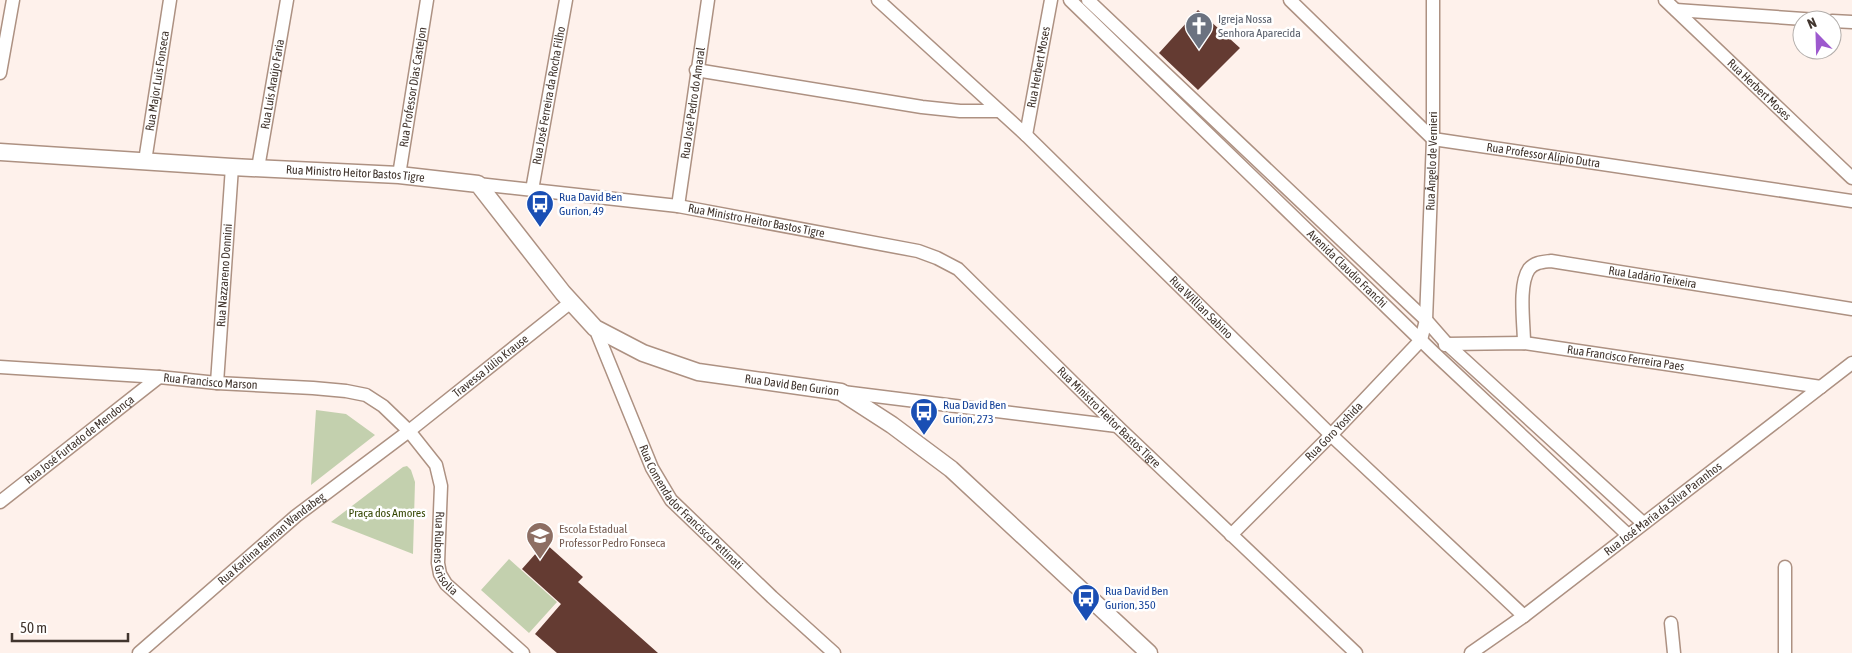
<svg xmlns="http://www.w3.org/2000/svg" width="1852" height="653" viewBox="0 0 1852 653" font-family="'Asap Condensed',sans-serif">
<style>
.green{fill:#c3d0ae}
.building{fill:#643b32}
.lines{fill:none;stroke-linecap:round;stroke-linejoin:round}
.minor-casing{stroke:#ad9182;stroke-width:15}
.tertiary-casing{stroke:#ad9182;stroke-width:19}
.minor{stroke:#fff;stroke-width:12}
.tertiary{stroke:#fff;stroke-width:16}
.labels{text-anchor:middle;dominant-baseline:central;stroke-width:5;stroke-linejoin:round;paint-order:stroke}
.worship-label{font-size:12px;fill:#5b616d;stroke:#fff;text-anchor:start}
.street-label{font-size:12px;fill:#41352e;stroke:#fff}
.transit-label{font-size:12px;fill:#164399;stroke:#fff;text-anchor:start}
.park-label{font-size:12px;fill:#354602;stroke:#fff}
.education-label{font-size:12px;fill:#785e54;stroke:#fff;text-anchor:start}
</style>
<rect width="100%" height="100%" fill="#fef1eb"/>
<!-- green -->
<path class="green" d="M316,410L346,414L375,435L311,485Z
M407,466L411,470L415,482L413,554L331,522L403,467Z
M509,559L557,602L529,633L481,590Z"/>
<!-- building -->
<path class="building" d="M1198,10L1240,48L1198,90L1159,53Z
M545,543L583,577L578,582L658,653H557L535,634L561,604L522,569Z"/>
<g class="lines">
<defs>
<g id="minor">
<path id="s1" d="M878,0L1026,135L1331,435L1524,616"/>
<path id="s2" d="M1070,0L1434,353L1628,535"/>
<path d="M1088,0L1426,320L1447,344L1643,523"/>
<path id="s3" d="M1290,0L1433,139L1852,201"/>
<path id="s4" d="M1665,0L1852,178"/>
<path d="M1676,10L1818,20"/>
<path d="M1832,21L1852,22"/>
<path d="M696,70L922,107L960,111H999"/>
<path d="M0,73L13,0"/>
<path id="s5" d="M1026,135L1051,0"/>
<path id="s6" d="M145,161L170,0"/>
<path id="s7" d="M258,168L287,0"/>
<path id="s8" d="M399,175L427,0"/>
<path id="s9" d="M478,184L678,206L918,251L937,258L958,269L1117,426L1356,653"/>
<path id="s10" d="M532,190L566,0"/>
<path id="s11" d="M678,206L708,0"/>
<path id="s12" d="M595,328L652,468L671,500L772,597L834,653"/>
<path id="s13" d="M1524,343C1524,324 1518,285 1529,269C1535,262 1543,262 1551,261L1852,309"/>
<path id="s14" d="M1445,345L1447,344L1524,343L1821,387"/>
<path id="s15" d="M0,367L159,377L217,383L313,388L346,391L366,395L383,406L409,431L436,465L441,486L438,563L440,574L446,584L523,653"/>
<path id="s16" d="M217,383L232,167"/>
<path d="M843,392L1117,426"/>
<path id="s17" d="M0,502L159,377"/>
<path id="s18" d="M1231,535L1331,435L1421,340L1426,320L1433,139V0"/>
<path d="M1785,567V653"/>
<path d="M1671,623L1674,653"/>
<path id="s19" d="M139,653L296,516L409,431L571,302"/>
<path id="s20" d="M1471,653L1524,616L1852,363"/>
</g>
<g id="tertiary">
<path id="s21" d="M0,152L232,167L399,175L478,184L563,293L595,328L643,353L698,372L841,392L892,425L951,469L1149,653"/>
</g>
</defs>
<!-- minor casing -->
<use href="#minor" class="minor-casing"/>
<!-- tertiary casing -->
<use href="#tertiary" class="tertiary-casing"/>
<!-- minor -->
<use href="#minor" class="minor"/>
<!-- tertiary -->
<use href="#tertiary" class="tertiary"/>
</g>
<!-- icons -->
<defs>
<symbol id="church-pin" viewBox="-11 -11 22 30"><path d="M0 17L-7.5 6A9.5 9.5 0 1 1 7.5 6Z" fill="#6b7280" stroke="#fff"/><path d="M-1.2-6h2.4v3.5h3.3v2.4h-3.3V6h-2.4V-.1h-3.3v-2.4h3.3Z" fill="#fff"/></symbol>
<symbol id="bus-pin" viewBox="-11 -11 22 30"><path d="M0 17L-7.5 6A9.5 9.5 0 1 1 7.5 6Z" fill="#1a4fb4" stroke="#fff"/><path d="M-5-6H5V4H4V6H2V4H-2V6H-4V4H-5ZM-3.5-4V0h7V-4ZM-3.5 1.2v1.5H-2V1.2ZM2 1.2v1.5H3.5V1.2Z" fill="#fff"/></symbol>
<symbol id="school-pin" viewBox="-11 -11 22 30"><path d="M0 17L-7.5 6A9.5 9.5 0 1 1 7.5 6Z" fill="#8d6e63" stroke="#fff"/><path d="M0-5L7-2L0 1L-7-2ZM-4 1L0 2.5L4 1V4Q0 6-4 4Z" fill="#fff"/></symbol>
</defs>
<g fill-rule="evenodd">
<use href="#church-pin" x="1183" y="10" width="32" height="43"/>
<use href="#bus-pin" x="524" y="188" width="32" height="43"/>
<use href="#bus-pin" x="908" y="396" width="32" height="43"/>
<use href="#school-pin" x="524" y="520" width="32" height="43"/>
<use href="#bus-pin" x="1070" y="582" width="32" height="43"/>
</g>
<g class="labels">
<!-- worship labels -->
<g class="worship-label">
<text x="1218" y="19">Igreja Nossa<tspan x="1218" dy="14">Senhora Aparecida</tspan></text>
</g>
<!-- street labels -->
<g class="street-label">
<text stroke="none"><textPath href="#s5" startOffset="69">Rua Herbert Moses</textPath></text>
<text stroke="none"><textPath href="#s6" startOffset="81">Rua Major Luis Fonseca</textPath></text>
<text stroke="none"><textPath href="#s7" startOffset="85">Rua Luís Araújo Faria</textPath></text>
<text stroke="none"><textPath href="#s8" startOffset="89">Rua Professor Dias Castejon</textPath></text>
<text stroke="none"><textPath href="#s4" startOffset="130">Rua Herbert Moses</textPath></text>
<text stroke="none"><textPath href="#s10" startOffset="96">Rua José Ferreira da Rocha Filho</textPath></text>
<text stroke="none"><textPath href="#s11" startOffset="104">Rua José Pedro do Amaral</textPath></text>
<text stroke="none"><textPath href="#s3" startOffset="311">Rua Professor Alípio Dutra</textPath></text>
<text stroke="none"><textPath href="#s18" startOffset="452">Rua Ângelo de Vernieri</textPath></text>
<text stroke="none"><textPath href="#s21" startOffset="356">Rua Ministro Heitor Bastos Tigre</textPath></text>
<text stroke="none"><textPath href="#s9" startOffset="281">Rua Ministro Heitor Bastos Tigre</textPath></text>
<text stroke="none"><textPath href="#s2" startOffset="386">Avenida Claudio Franchi</textPath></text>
<text stroke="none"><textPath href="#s16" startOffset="108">Rua Nazzareno Donnini</textPath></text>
<text stroke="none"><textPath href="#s13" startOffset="202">Rua Ladário Teixeira</textPath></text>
<text stroke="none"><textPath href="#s1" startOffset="446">Rua Willian Sabino</textPath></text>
<text stroke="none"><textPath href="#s14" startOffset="182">Rua Francisco Ferreira Paes</textPath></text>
<text stroke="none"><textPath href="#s19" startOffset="454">Travessa Júlio Krause</textPath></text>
<text stroke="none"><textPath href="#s15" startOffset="211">Rua Francisco Marson</textPath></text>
<text stroke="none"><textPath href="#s21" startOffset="872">Rua David Ben Gurion</textPath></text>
<text stroke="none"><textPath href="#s9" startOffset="701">Rua Ministro Heitor Bastos Tigre</textPath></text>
<text stroke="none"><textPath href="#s18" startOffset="146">Rua Goro Yoshida</textPath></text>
<text stroke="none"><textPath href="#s17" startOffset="101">Rua José Furtado de Mendonça</textPath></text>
<text stroke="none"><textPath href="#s12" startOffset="206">Rua Comendador Francisco Pettinati</textPath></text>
<text stroke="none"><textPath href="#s20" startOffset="240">Rua José Maria da Silva Paranhos</textPath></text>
<text stroke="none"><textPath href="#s19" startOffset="175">Rua Karlina Reiman Wandabeg</textPath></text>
<text stroke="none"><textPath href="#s15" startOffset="558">Rua Rubens Grisolia</textPath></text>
</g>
<!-- transit labels -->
<g class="transit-label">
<text x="559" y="197">Rua David Ben<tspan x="559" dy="14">Gurion, 49</tspan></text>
<text x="943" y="405">Rua David Ben<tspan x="943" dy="14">Gurion, 273</tspan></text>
<text x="1105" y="591">Rua David Ben<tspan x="1105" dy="14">Gurion, 350</tspan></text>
</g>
<!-- park labels -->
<g class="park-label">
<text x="387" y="513">Praça dos Amores</text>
</g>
<!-- education labels -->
<g class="education-label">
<text x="559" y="529">Escola Estadual<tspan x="559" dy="14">Professor Pedro Fonseca</tspan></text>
</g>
</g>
<!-- north arrow -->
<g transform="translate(1817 35) rotate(337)"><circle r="24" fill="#ffffff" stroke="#b3aeab"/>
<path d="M0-4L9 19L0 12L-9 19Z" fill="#9d59ce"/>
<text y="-8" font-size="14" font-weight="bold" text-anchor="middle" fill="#41352e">N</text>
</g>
<!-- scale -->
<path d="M12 633v8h116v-8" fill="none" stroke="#41352e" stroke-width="2.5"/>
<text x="20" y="633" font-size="15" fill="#41352e" stroke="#ffffff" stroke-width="4" paint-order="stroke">50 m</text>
</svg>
